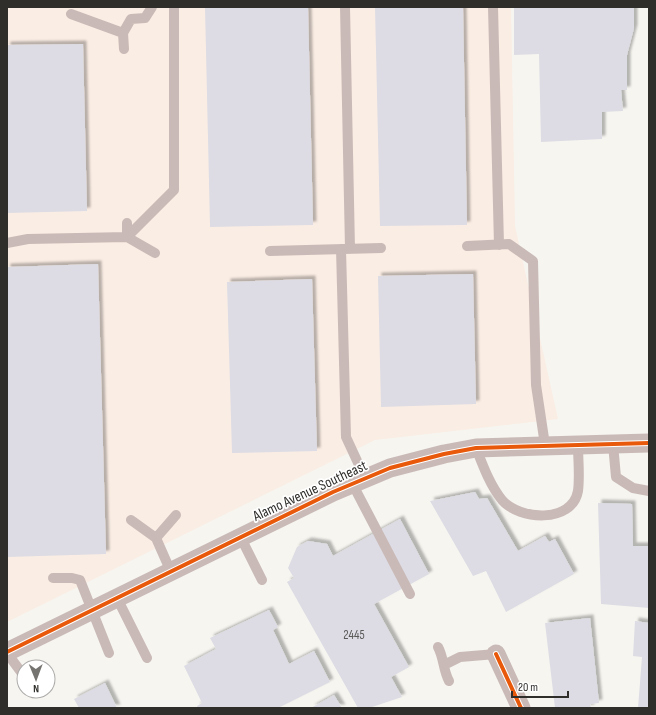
<svg xmlns="http://www.w3.org/2000/svg" width="656" height="715" viewBox="0 0 656 715" font-family="'Sofia Sans Condensed',sans-serif">
<style>
.industrial{fill:#faede4}
.building{fill:#dddce4;filter:url(#shadow)}
.lines{fill:none;stroke-linecap:round;stroke-linejoin:round}
.lane{stroke:#cabab7;stroke-width:10}
.street{stroke:#cabab7;stroke-width:19}
.cycleway-casing{stroke:#fff;stroke-width:6}
.cycleway{stroke:#e8590c;stroke-width:4}
.labels{text-anchor:middle;dominant-baseline:central;stroke-width:3.5;stroke-linejoin:round;paint-order:stroke}
.number-label{font-size:13px;fill:#5a5a59}
.street-label{font-size:15px;fill:#2f2e2b;stroke:#fff}
</style>
<defs>
<filter id="shadow"><feDropShadow dx="3.5" dy="-3.5" stdDeviation="1" flood-color="#0004"/></filter>
</defs>
<rect width="100%" height="100%" fill="#f6f5f0"/>
<!-- industrial -->
<path class="industrial" d="M7,7H511L515,226L558,419L375,440L7,622Z"/>
<!-- building -->
<path class="building" d="M205,7H308L313,225L210,227Z
M375,7H463L467,225L380,226Z
M514,7H634V28L627,55V90H621L623,111L602,112V139L541,142L539,54L514,55Z
M83,44L87,211L7,213V45Z
M98,264L106,554L7,557V267Z
M473,274L476,404L381,407L378,276Z
M312,279L317,451L232,453L227,282Z
M475,492L479,499L487,498L518,551L545,536L549,542L555,539L574,574L506,612L486,571L473,576L430,501Z
M598,503L632,504L633,546H649V608L601,604Z
M400,519L429,574L374,604L409,667L391,677L402,697L369,708H358L287,582L294,578L288,568L297,547L308,541L327,544L333,556Z
M269,610L278,627L273,630L289,664L314,651L330,682L278,708H198L197,706L202,703L184,666L216,649L210,638Z
M590,618L599,703L590,704L591,708H555L545,623Z
M635,621L649,623V708H638L642,657L633,656Z
M105,683L117,708H79L74,699Z
M334,695L342,708H311Z"/>
<g class="lines">
<!-- lane -->
<path class="lane" d="M345,7L350,249
M493,7L499,245
M71,14L123,33L124,49
M123,33L131,19L145,18L152,7
M127,223V237L155,253
M7,243L28,239L127,237L174,190V7
M467,246L509,244L533,261L536,385L545,445
M341,249L346,437L365,478
M270,251L381,248
M613,444L616,477L633,488L649,491
M476,448C483,466 490,485 502,500C519,520 572,524 578,491C580,476 578,459 578,445
M352,483L410,594
M131,520L156,538L171,572
M156,538L176,515
M241,538L262,580
M53,578H72L80,580L109,653
M117,598L147,658
M438,647C444,658 443,670 449,681
M7,653L24,676
M444,665L460,657L496,654"/>
<!-- street -->
<path class="street" d="M7,652L333,492L390,468L444,454L476,448L649,443
M496,654L521,708"/>
<defs>
<path id="cycleway" d="M7,652L333,492L390,468L444,454L476,448L649,443
M496,654L521,708"/>
</defs>
<!-- cycleway casing -->
<use href="#cycleway" class="cycleway-casing"/>
<!-- cycleway -->
<use href="#cycleway" class="cycleway"/>
</g>
<g class="labels">
<!-- number labels -->
<g class="number-label">
<text x="354" y="635">2445</text>
</g>
<!-- street labels -->
<g class="street-label">
<text transform="translate(310 491) rotate(-25)">Alamo Avenue Southeast</text>
</g>
</g>
<!-- border -->
<rect width="656" height="715" fill="none" stroke="#2f2e2b" stroke-width="16"/>
<!-- north arrow -->
<g transform="translate(36 679) rotate(179)"><circle r="19" fill="#ffffff" stroke="#acabaa"/>
<path d="M0-3L7 15L0 10L-7 15Z" fill="#757470"/>
<text y="-6" font-size="11" font-weight="bold" text-anchor="middle" fill="#2f2e2b">N</text>
</g>
<!-- scale -->
<path d="M512 691v6h56v-6" fill="none" stroke="#2f2e2b" stroke-width="2"/>
<text x="518" y="691" font-size="12" fill="#2f2e2b" stroke="#ffffff" stroke-width="3" paint-order="stroke">20 m</text>
</svg>
